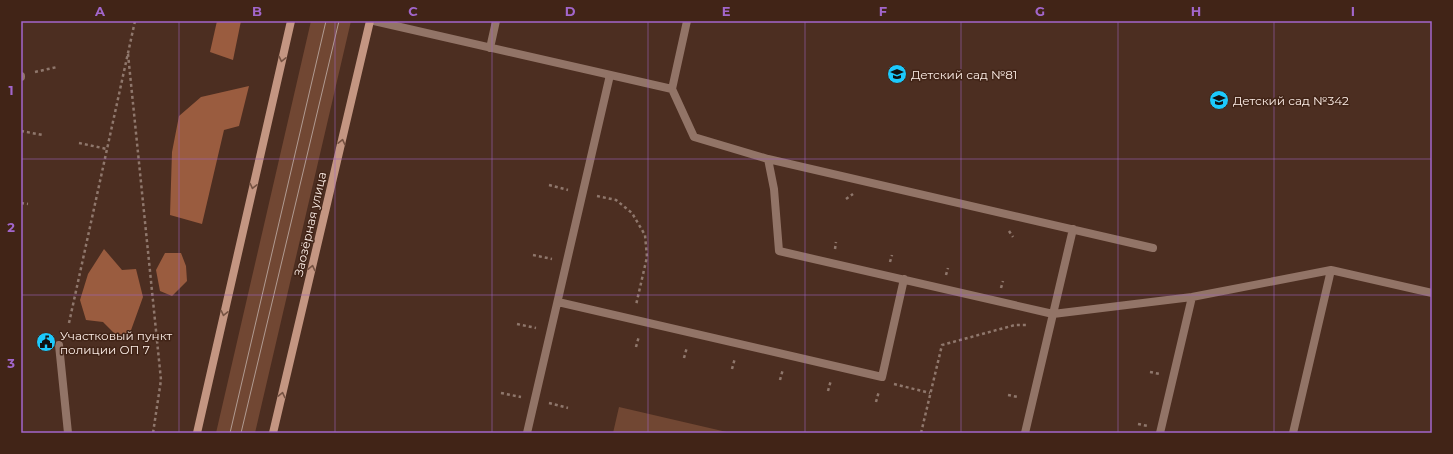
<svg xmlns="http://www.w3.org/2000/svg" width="1453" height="454" viewBox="0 0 1453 454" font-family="Montserrat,sans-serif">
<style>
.green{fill:#714733}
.forest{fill:#9a5c3f}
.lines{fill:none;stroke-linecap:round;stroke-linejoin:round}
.path{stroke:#8f776c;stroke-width:2.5;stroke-dasharray:3 3;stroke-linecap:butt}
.lane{stroke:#927467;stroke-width:8}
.secondary{stroke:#c49682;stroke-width:8}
.tram{stroke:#b19b92;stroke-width:1}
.oneway{stroke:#755242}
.grid{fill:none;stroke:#a266cb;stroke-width:1;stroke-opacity:0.55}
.labels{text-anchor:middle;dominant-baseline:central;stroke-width:3;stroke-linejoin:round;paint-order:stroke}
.poi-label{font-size:12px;fill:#fdeee7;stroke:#412417;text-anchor:start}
.street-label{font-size:12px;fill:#fdeee7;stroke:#412417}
.neatline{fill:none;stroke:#a266cb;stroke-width:1.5}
.grid-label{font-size:13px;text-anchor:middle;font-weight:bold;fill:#a266cb}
</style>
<rect width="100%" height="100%" fill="#4c2e21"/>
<!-- green -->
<path class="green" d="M311,21H351L255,433H216Z
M619,407L731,433H613Z"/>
<!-- forest -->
<path class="forest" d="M217,21H241L233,60L210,52Z
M249,86L239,126L224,130L202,224L170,215L172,152L179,116L201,97Z
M104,249L122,270L136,269L143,297L130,333L116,335L103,322L86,320L80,300L88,274Z
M165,253H181L186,266L187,281L172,296L160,291L156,270Z"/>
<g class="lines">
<!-- path -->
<path class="path" d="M128,54L161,380L153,433
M35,72L57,67
M21,131L43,135
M79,143L107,149
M549,185L568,190
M597,196L616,200L632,213L645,235L647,257L636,305
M846,199L853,194
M21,203L28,204
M1009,231L1013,237
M835,249L836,242
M533,255L552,259
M890,262L892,255
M946,275L948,268
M1001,288L1003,281
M69,323L135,21
M517,324L536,328
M636,347L639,336
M684,358L687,347
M732,369L735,358
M1150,372L1160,374
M780,380L783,369
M894,384L930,393
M828,391L831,380
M501,393L521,397
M1008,395L1018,397
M876,402L879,391
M549,403L568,408
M1138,424L1148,426
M921,433L942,345L1015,325H1028"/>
<!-- lane -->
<path class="lane" d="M374,21L672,89L687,21
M490,48L496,21
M21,77V76
M672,89L694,137L768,159L774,189L779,251L1053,314L1192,297L1331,270L1432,293
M768,159L1153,248
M558,302L882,377L904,279
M59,345L68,433
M527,433L610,75
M1025,433L1073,229
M1160,433L1192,297
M1293,433L1331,270"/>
<!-- secondary -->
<path class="secondary" d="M197,433L291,21
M273,433L370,21"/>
<!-- tram -->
<path class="tram" d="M230,433L326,21
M241,433L339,21"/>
</g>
<!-- one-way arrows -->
<defs><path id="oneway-chevron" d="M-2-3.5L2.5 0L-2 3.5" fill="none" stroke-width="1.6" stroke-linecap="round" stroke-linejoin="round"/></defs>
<g class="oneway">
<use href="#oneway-chevron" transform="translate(282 59) rotate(103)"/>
<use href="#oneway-chevron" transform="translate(342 142) rotate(-77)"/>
<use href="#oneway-chevron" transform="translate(253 186) rotate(103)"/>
<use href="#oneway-chevron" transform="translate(312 268) rotate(-77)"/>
<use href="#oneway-chevron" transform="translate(224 313) rotate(103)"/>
<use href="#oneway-chevron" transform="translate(282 395) rotate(-77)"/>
</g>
<!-- grid -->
<path class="grid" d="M179,21V433M335,21V433M492,21V433M648,21V433M805,21V433M961,21V433M1118,21V433M1274,21V433M21,159H1432M21,295H1432"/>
<!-- icons -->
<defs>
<symbol id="school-disc" viewBox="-11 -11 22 22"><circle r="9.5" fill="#1cc9fc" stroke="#412417"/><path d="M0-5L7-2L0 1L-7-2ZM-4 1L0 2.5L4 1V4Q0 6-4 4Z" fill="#111"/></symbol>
<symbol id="civic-disc" viewBox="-11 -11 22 22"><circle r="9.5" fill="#1cc9fc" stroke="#412417"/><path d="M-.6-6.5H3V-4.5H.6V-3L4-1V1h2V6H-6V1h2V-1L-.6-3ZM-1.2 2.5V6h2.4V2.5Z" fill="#111"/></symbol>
</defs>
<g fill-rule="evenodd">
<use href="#school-disc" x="886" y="63" width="22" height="22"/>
<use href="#school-disc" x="1208" y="89" width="22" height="22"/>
<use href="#civic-disc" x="35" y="331" width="22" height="22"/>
</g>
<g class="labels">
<!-- poi labels -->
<g class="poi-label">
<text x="911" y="74">Детский сад №81</text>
<text x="1233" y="100">Детский сад №342</text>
<text x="60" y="335">Участковый пункт<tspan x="60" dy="14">полиции ОП 7</tspan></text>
</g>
<!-- street labels -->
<g class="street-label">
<text transform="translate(310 224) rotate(-77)">Заозёрная улица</text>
</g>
</g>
<!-- border -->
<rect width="1453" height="454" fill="none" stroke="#412417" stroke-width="44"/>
<rect x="22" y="22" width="1409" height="410" class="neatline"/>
<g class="grid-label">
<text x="100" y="16">A</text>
<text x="257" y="16">B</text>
<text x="413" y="16">C</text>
<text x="570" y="16">D</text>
<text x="726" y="16">E</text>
<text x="883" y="16">F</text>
<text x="1040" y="16">G</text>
<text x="1196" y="16">H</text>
<text x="1353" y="16">I</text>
<text x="11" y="95">1</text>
<text x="11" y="232">2</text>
<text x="11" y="368">3</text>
</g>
</svg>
